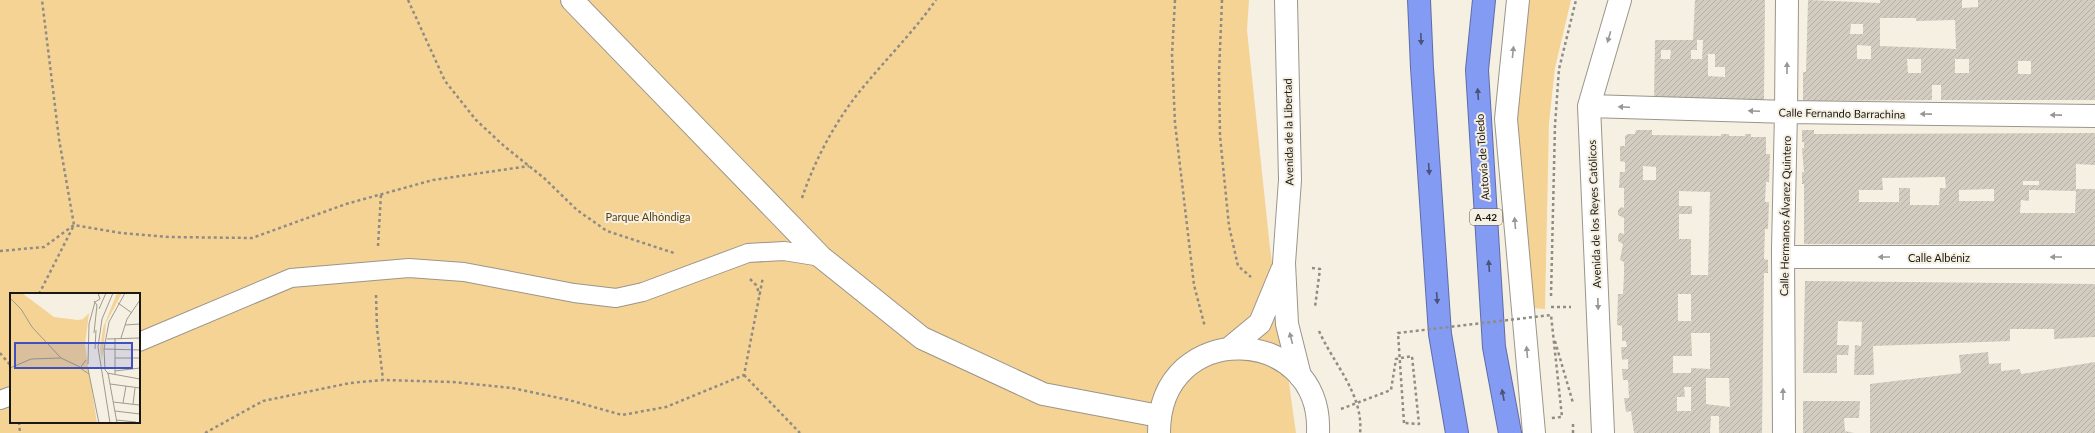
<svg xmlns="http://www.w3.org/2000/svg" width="2095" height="433" viewBox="0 0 2095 433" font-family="Lato,sans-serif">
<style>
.park{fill:#f5d395;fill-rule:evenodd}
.building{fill:url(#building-hatch);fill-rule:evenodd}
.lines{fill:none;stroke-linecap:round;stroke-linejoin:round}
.lane-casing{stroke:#9b958a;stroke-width:20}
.street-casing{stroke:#9b958a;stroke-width:24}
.secondary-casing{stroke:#9b958a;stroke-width:24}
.highway-casing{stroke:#5f6da5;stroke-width:24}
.path{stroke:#908c83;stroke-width:2.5;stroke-dasharray:3 3;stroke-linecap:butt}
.lane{stroke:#fff;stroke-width:18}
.street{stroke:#fff;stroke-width:22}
.secondary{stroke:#fff;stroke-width:22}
.highway{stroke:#849bf4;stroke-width:22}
.path-bridge{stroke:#908c83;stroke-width:2.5;stroke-dasharray:3 3;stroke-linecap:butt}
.oneway{fill:#989795}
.oneway2{fill:#4a5378}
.labels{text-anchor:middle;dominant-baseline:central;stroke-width:4;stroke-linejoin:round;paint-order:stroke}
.shield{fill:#f6f0e3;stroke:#5c5951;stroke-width:1}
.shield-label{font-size:10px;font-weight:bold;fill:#1a1813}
.street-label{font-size:11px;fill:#1a1813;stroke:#f6f0e3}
.park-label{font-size:11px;fill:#563f0e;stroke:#f6f0e3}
.inset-road{fill:none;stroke:#9e9a90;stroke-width:1}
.view{fill:#3f50c3;fill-opacity:0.15;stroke:#3f50c3;stroke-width:2}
.inset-edge{fill:none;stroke:#1a1813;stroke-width:2}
</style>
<defs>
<pattern id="building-hatch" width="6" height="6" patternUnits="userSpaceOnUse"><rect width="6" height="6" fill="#d3ccc1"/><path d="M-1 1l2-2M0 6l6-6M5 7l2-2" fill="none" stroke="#b5aea5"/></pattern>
</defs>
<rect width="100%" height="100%" fill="#f6f0e3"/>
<!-- park -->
<path class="park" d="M0,0H1249L1247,30L1270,248L1296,433H0ZM11,294H139V422H11Z
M1526,0H1571L1555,68L1549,123L1545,309L1532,308L1515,108Z"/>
<!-- building -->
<path class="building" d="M1695,0H1765L1764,101L1654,99L1655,40H1693ZM1697,40H1703L1702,59H1691V50H1697ZM1661,50H1671L1670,59H1661ZM1708,54H1715V67H1725V77L1708,76Z
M1808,0L1880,3V0H1962V8L1978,7V0H2095V100H1941V85H1932V100L1803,101V72H1806ZM1880,18H1916V21L1955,20L1956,49L1880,46ZM1851,24H1863V34H1850ZM1857,45L1871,46V59H1857ZM1907,59H1921V73H1908ZM1955,59H1969V73H1955ZM2018,61H2031V74H2018Z
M1636,130H1652V135L1721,136V134H1729V136H1745V134H1751V137H1766V154H1770L1769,182H1766L1765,202H1769L1768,229H1765L1764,259L1768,260V273H1764L1762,433H1719V416H1711L1710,433H1634L1631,411L1626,412L1624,398H1629L1628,380H1623L1622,369H1628V359L1622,360L1621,347H1627L1626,341H1622V326L1617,325L1618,294H1623L1624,275V262L1620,260L1623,244L1618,241V236L1620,233L1624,234V218L1618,215V210L1621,207L1624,208V188H1619L1620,172H1625V162L1620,161V146H1625V136L1628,134H1635ZM1643,166L1656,167V180H1643ZM1679,191L1710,192L1708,275H1691V239H1679V214H1692V206H1679ZM1678,294H1691V321H1678ZM1691,333H1710V369L1691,368V373H1673V356H1692ZM1706,378H1729L1730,407L1706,404ZM1684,387H1691V411H1677V397H1685Z
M1802,130H1814V134L2095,133V165L2076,164V189H2095V245L1804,244V184H1802V172H1804L1802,148H1804V142H1802ZM1945,177L1946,188H1940L1939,205H1910V188H1899V202H1859V190H1883L1882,178ZM2023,181H2039V185H2023ZM1994,189V201H1959V190ZM2029,190L2076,191L2075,213H2020L2021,200L2029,201Z
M1805,281L2095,284V337L2054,339V329H2010V341L1873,346L1874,375H1854L1855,345L1861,346L1862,322L1838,321L1837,345H1849L1848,355H1837V373H1803Z
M1988,352L1989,364L2001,363V371L2020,369L2021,374L2095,362V433H1870V384L1961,373L1959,355Z
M1803,401H1860L1859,418H1844L1845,431L1854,433H1803Z"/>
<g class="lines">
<defs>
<path id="lane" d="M139,342L291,278L409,268L464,272L574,293L616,298L643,292L748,253L784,251L821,257
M0,400L11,396"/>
<path id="street" d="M572,0L821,257L922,338L1043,394L1159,416
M1518,0L1506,119L1534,433
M1589,106L1786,112L2095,116
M1783,257H2095
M1603,433L1589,106L1620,0
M1784,433L1783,249L1786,112L1787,0"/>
<path id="secondary" d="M1286,0L1290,180L1284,263L1287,324L1300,376
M1231,347L1260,323L1282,270
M1159,433C1159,317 1323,324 1318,433"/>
<path id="highway" d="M1419,0L1422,68L1440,334L1457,433
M1484,0L1477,70L1494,347L1510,433"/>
</defs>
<!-- lane casing -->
<use href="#lane" class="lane-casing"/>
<!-- street casing -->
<use href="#street" class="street-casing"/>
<!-- secondary casing -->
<use href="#secondary" class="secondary-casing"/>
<!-- highway casing -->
<use href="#highway" class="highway-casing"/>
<!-- path -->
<path class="path" d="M408,0L445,81L476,120L504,146L544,178L577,210L607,231L674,253
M1175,0L1172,55L1175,123L1194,285L1205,327
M1222,0L1219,73L1220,136L1229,226L1238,266L1251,277
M802,198C814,162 833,126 856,96C882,63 912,34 936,0
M378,246L381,194
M0,251L44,247L74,225L121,233L169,237L252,238L346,204L433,180L529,166
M1312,268L1320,269L1315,307
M750,279L756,285L760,295
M39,294L74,225L59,139L42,0
M376,295L377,328L383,380
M1551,296L1555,125L1559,69L1576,0
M1551,307H1571
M1319,331C1333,363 1364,395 1360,433
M1555,341L1573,403
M0,353L11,366
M744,375L800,433
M1341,409L1391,390L1396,359L1412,356L1419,424L1404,423
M19,422L20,433
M205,433L263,401L350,383L383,380L453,382L512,388L569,400L622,415L666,407L744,375L763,277
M1573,433V424"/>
<!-- lane -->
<use href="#lane" class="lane"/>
<!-- street -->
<use href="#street" class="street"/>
<!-- secondary -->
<use href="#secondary" class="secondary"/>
<!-- highway -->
<use href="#highway" class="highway"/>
<!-- path-bridge -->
<path class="path-bridge" d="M1404,423L1398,333L1551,315L1562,417L1551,418"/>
</g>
<!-- one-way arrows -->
<defs><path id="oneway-solid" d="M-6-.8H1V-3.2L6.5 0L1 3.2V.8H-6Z"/></defs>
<g class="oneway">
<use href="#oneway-solid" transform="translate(1609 37) rotate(106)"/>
<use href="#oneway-solid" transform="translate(1513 52) rotate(-84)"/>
<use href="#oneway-solid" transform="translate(1787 68) rotate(-90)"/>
<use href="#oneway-solid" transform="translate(1624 107) rotate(-178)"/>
<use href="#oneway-solid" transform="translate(1754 111) rotate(-178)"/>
<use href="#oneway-solid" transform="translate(1926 114) rotate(-179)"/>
<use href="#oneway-solid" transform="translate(2056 115) rotate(-179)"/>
<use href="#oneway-solid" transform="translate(1515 223) rotate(-95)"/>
<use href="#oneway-solid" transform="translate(1884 257) rotate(180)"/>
<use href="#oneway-solid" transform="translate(2056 257) rotate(180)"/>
<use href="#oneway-solid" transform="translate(1598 304) rotate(88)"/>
<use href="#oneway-solid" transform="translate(1291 338) rotate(-104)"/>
<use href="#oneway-solid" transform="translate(1527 352) rotate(-95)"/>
<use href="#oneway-solid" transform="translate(1783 394) rotate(-90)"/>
</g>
<g class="oneway2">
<use href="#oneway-solid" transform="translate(1421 39) rotate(88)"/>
<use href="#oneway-solid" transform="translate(1478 94) rotate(-94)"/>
<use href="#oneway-solid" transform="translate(1429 169) rotate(86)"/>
<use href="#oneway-solid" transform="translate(1489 266) rotate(-94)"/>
<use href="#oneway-solid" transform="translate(1437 298) rotate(86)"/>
<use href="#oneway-solid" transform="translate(1503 395) rotate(-101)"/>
</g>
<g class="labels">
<!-- shield labels -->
<rect class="shield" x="1470" y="209" width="32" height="16" rx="3"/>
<g class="shield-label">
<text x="1486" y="217">A-42</text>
</g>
<!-- street labels -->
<g class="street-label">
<text transform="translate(1842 113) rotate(1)">Calle Fernando Barrachina</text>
<text transform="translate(1288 132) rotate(-91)">Avenida de la Libertad</text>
<text transform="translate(1482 157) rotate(-94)">Autovía de Toledo</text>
<text transform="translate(1594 214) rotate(-92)">Avenida de los Reyes Católicos</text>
<text transform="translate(1785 216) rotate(-89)">Calle Hermanos Álvarez Quintero</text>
<text x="1939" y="257">Calle Albéniz</text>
</g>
<!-- park labels -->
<g class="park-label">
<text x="648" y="216">Parque Alhóndiga</text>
</g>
</g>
<!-- overview -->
<g transform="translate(10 293)">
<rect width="130" height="130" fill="#f6f0e3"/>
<path d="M0,0H12L44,24L68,27L73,26L79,20L75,52L87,130H0ZM107,0H112L96,30L92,68L90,56L93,35Z" fill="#f5d395"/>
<path class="inset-road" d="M0,5L11,16L22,34L51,65L70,74M84,8L87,12L84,40M85,9L90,6L88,0M108,10L122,20M89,16L96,0M115,32L130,31M111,45L117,26L130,7M97,46L130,45M85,56L86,37M94,56L130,57M105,65H130M76,67L70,75L79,81M78,71L79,31L85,9M0,75L21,66L51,65M78,76L89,130M105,78L130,75M97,80L130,86M105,82V45M100,91L130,95M103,109L129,112M113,110L116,93M123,111L125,95M105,118L130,121M106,127L126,129M100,130L88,54L92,26L103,0M107,130L98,80L95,77L94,56L99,29L115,0"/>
<path class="view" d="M5,50H122V75H5Z"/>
<rect width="130" height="130" class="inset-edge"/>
</g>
</svg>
